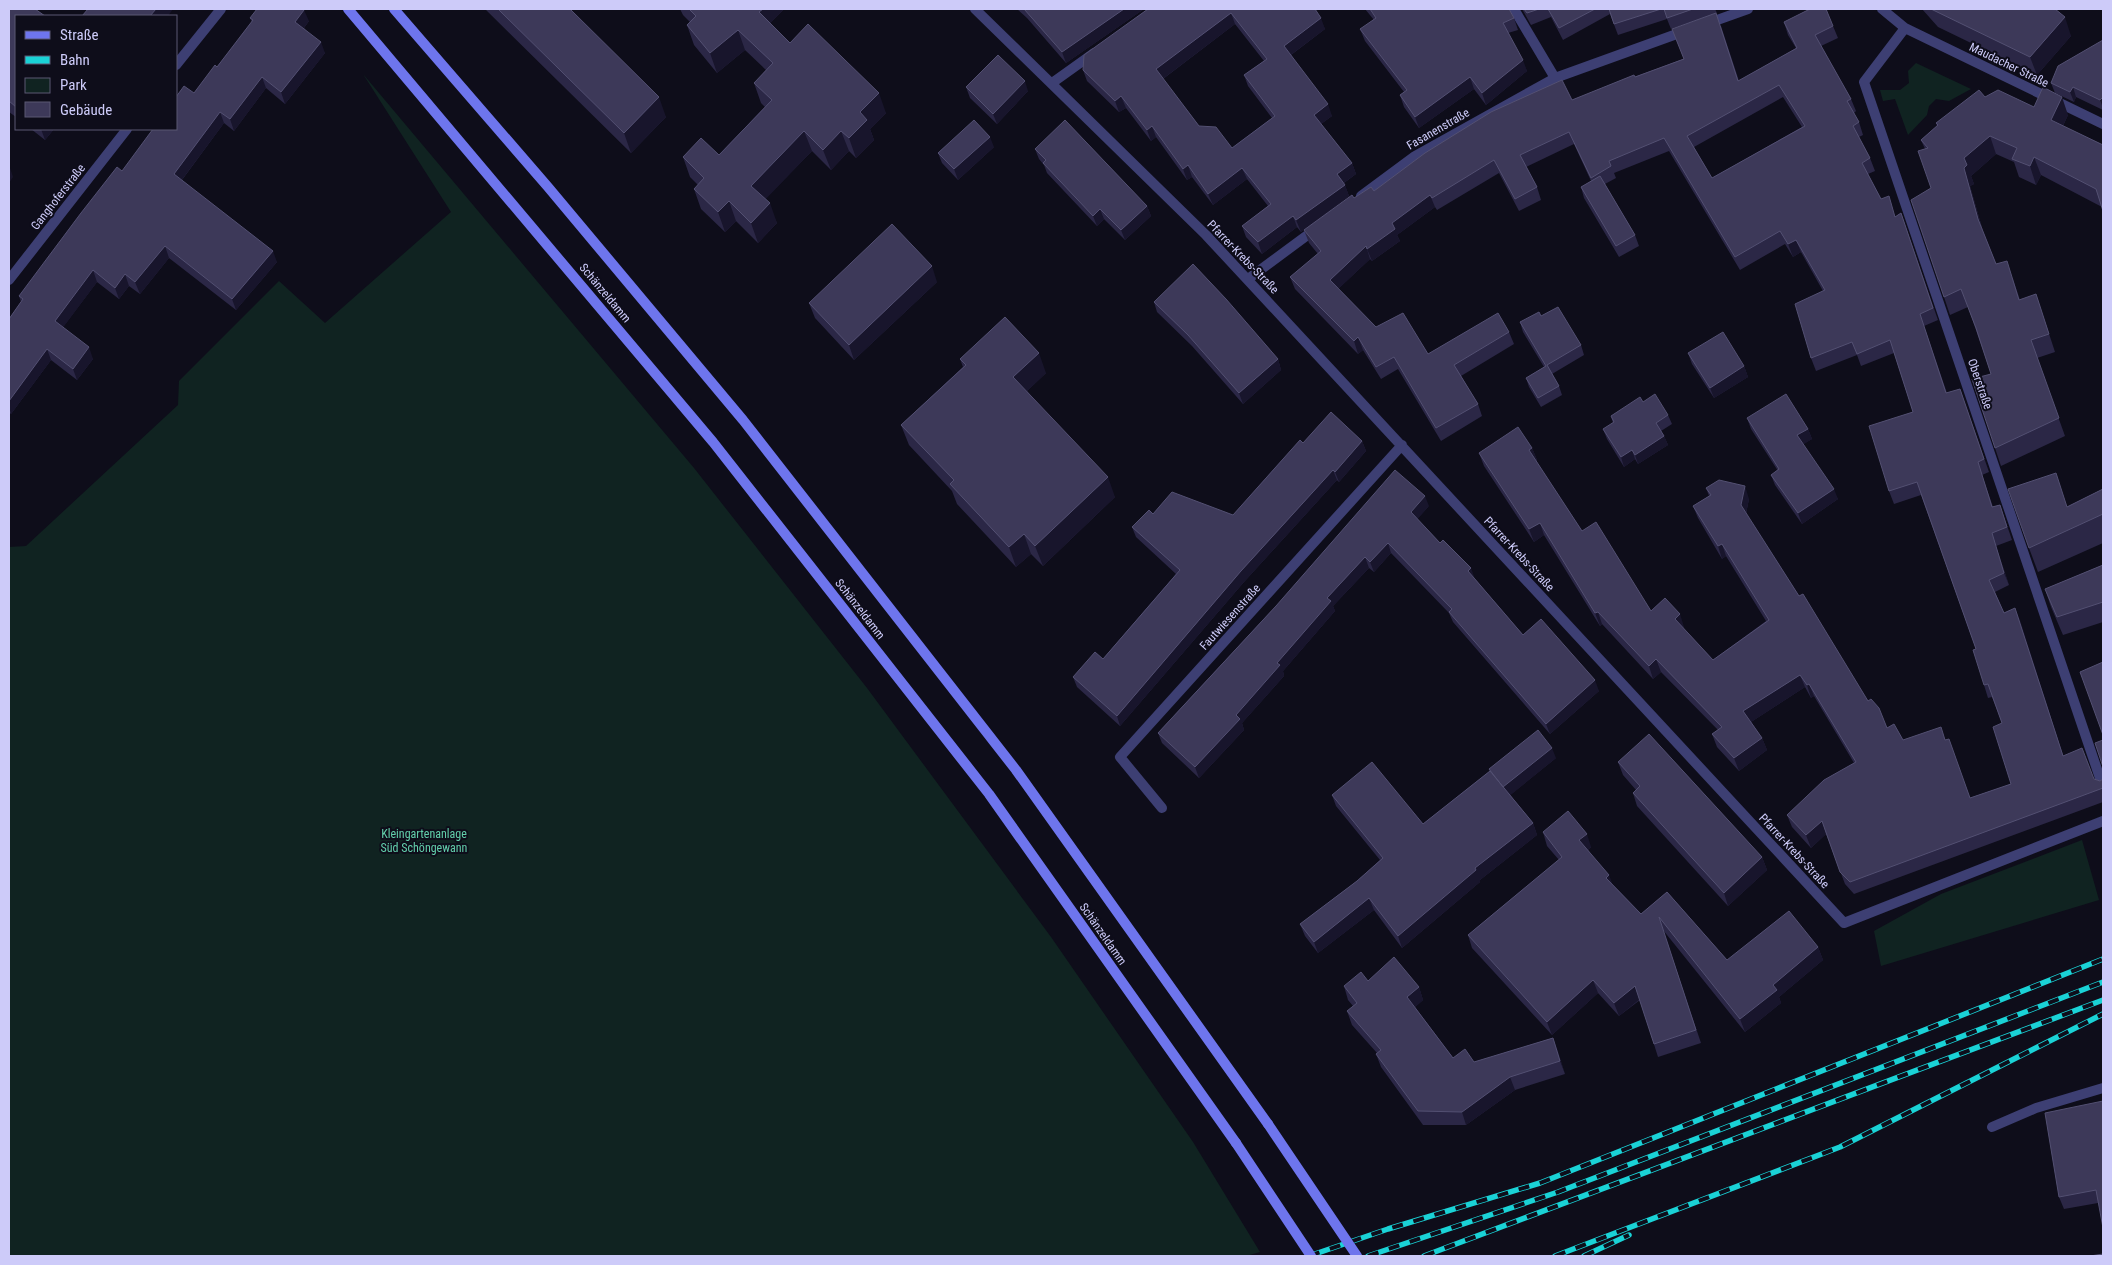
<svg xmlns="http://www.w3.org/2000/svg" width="2112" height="1265" viewBox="0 0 2112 1265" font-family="'Roboto Condensed',sans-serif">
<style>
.green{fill:#102321}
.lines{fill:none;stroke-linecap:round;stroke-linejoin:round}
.street{stroke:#3d3f73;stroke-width:10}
.secondary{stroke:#6e75ed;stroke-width:10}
.rail-casing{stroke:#1ad2d6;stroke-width:5.5}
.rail{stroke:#0e0d1a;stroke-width:4;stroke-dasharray:11;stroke-linecap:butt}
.secondary-bridge{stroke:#6e75ed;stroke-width:10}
.wall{fill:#2b2746;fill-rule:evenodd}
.shaded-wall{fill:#18152c}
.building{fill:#3d3959;stroke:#535072;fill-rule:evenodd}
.labels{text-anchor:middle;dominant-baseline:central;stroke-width:4;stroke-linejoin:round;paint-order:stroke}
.street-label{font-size:12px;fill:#cdcbf9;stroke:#0e0d1a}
.park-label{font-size:12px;fill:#62ceab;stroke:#0e0d1a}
</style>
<rect width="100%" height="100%" fill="#0e0d1a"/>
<!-- green -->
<path class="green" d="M1916,63L1971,89L1949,101L1936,99L1929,106L1927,115L1908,135L1895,99L1883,101L1880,90H1900L1909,83L1908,71Z
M363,74L694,468L867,688L1051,937L1193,1142L1260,1252L1246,1256H9V547L26,546L178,405L179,381L279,281L325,323L451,212Z
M2082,840L2099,900L1881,966L1874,931L1941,894Z"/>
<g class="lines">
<!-- street -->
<path class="street" d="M975,9L1206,235L1844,923L2103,821
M1514,9L1555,78
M1882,9L1905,28L2103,124
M1706,24L1748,9
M1905,28L1864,82L2103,787
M176,65L221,9
M1052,83L1094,53
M1361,196L1415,156L1555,78L1685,31
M1248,279L1317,228
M9,280L127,129
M1162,808L1120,757L1402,445
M1992,1127L2036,1108L2103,1088"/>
<!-- secondary -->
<path class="secondary" d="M348,9L713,442L989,794L1236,1143
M394,9L548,187L743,420L1016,770L1268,1124"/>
<defs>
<path id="rail" d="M1309,1256L1388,1229L1540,1183L2103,959
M1368,1256L1558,1192L2103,982
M1424,1256L2103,1000
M1555,1256L1840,1147L2103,1014
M1584,1256L1629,1235"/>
</defs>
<!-- rail casing -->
<use href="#rail" class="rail-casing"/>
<!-- rail -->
<use href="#rail" class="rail"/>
<!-- secondary-bridge -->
<path class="secondary-bridge" d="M1268,1124L1357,1256
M1236,1143L1311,1256"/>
</g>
<!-- wall -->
<path class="wall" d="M9,9L16,16V117L9,112Z
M485,9H570L666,117L631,153Z
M680,9H784L770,23L790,43L886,113L870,129L874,140L856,158L849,151L831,170L812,151L765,199L777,223L758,243L736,221L725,232L701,209L694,189L698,185L690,177L683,157L719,155L765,107L761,103L754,83L766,70L745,50L717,73L694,45L687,25L690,22L683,15Z
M1017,9H1144L1066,63L1027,18Z
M1148,9H1315L1325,29L1291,55L1332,116L1321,124L1352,163L1356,174L1344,183L1349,196L1301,232L1297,227L1262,254L1246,237L1242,226L1268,206L1247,179L1213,205L1192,177L1187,180L1156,137L1151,141L1126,108L1119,112L1087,81L1083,70ZM1235,24L1264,61L1244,75L1248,86L1272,118L1232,148L1199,126L1163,79Z
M1365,9H1509L1514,18L1518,30L1508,33L1527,71L1486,105L1474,89L1419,128L1404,107L1400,95L1404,92L1365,41L1360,29L1374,20Z
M1522,9H1715L1717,13L1671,29L1667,19L1618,35L1610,14L1563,40L1551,17L1531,25Z
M1922,9H2055L2071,36L2037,75L1938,27Z
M250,18L309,21L304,28L325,53L285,104L266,88L234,131L224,123L182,180L277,262L236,310L169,258L140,294L129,286L119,299L97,282L63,327L93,359L77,380L51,360L11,414L9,412V319L21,302L19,296L122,171L194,93L217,67L252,22Z
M1784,22L1833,26L1838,38L1821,46L1851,99L1856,111L1854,113L1859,122L1863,135L1859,137L1870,158L1875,171L1868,174L1881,199L1896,217L1901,213L1938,320L1924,326L1947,393L1960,389L1989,472L1982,475L1993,507L2000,505L2012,540L1996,546L2009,585L1995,592L2004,613L2015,608L2063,755L2094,779L2100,781L2103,779V802L1854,894L1845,884L1826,834L1811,848L1792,827L1787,815L1854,763L1814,696L1811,698L1805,687L1751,722L1762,738L1767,750L1739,771L1717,747L1712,734L1718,730L1661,672L1653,679L1602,624L1600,626L1544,535L1534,542L1484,466L1479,453L1532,448L1537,460L1536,461L1582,531L1651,611L1684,627L1683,628L1713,660L1766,621L1726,556L1722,559L1698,518L1693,506L1709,496L1706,488L1749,499L1746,514L1799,596L1868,701L1887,728L1903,740H1945L1970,798L2011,784L2002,723L1992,697L1988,698L1984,685L1976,649L1921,495L1894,504L1889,491L1913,412L1894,353L1861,366L1857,355L1816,371L1811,358L1823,291L1801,252L1793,257L1785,244L1740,270L1669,151L1614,173L1616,178L1605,184L1635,235L1639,246L1619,257L1584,198L1581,187L1591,181L1574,144L1526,167L1537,187L1541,200L1519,211L1499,173L1437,210L1435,207L1397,235L1400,241L1372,261L1370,259L1338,289L1376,327L1428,354L1509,332L1514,344L1461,376L1478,404L1482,416L1441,441L1398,369L1381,379L1363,350L1358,354L1295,289L1290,277L1318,254L1309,243L1304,230L1354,198L1374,191L1572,100L1683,59L1721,26L1739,81L1796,48L1788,35ZM1783,97L1802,127L1712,178L1694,147Z
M2103,40V110L2076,97L2074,102L2055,93L2051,83Z
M966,87L1028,91L997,124L970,98Z
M1985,97L2034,107L2068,115L2063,126L2103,145L2102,207L2041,175L2036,185L2019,177L2014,162L1996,154L1971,176L1974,184L1970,186L1983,231L1996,264L2013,279L2020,300L2036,294L2055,352L2037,358L2065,436L2001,466L1995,448L1991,374L1968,307L1950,315L1944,297L1931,188L1925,149L1921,140L1937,126L1936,123Z
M31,129H54L45,140Z
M994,147L958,180L942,163L938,153Z
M1035,149L1147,206L1151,216L1125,240L1104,219L1097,226L1047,173L1044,165L1039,159Z
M937,282L854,360L815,318L809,303Z
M1154,302L1278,359L1281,370L1243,404L1192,346L1157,312Z
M1541,316L1581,345L1584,355L1552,374L1559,386L1562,395L1541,407L1529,387L1526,378L1544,367L1523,332L1520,322Z
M1688,353L1744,366L1748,377L1714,398L1692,364Z
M960,359L1046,373L1027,391L1115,497L1043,566L1031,554L1016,567L957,504L952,491L909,445L901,425L963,367Z
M1643,402L1668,415L1672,424L1661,431L1664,436L1668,445L1638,464L1635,459L1624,467L1607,439L1603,429L1613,423L1611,416Z
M1747,418L1808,429L1812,439L1803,444L1838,499L1802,524L1775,485L1771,475L1778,471L1751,429Z
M1362,441L1366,451L1339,482L1337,480L1244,582L1120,726L1077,687L1073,677L1103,659L1176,574L1136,537L1132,527L1153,514L1233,515L1303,443Z
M2103,489V543L2038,572L2029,548L2068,506Z
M1429,506L1417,519L1475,579L1523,635L1599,691L1550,734L1453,622L1449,613L1391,553L1374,572L1369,568L1333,606L1335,611L1283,671L1284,676L1242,723L1244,730L1199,778L1162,743L1158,733L1276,606Z
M2103,565V622L2063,635L2051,607L2045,589Z
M1556,758L1510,795L1533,823L1537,835L1480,880V882L1402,948L1374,910L1318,953L1305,936L1300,924L1357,881L1380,860L1336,806L1332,795L1423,824L1490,771L1489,769Z
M1618,762L1762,857L1767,870L1728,906L1637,806L1633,793L1636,790L1623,775Z
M1543,832L1591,847L1588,850L1612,884L1641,914L1667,892L1727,960L1818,947L1823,960L1779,997L1781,1003L1745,1032L1663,930L1701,1043L1658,1057L1640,1000L1619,1016L1598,993L1552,1035L1472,948L1468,935L1559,860L1547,846Z
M1368,981L1419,987L1423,1000L1415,1007L1453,1058L1474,1062L1553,1038L1565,1074L1515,1090L1466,1125H1423L1381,1067L1376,1054L1377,1053L1352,1025L1347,1011L1353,1006L1348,1000L1344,986Z
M2103,1101L2098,1203L2064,1209L2059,1197Z"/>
<!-- shaded-wall -->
<path class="shaded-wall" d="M156,9H173L168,16H150Z
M762,9H784L769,24L759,12Z
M1124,9H1144L1066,63L1062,52Z
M304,10L309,21L300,33L295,22Z
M1231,13L1235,24L1160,81L1156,69Z
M2065,17L2071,36L2037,75L2030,57Z
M1321,18L1325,29L1288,57L1284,46Z
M738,30L745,50L717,73L710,53Z
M321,42L325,53L285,104L281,92Z
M1523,60L1527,71L1486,105L1482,93Z
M262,77L266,88L234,131L230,119Z
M1470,77L1474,89L1419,128L1415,117Z
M1025,81L1028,91L997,124L993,114Z
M2073,87L2076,97L2074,102L2070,92Z
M879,93L886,113L870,129L874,140L856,158L849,138L860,112Z
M1121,96L1126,108L1119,112L1115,101Z
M659,97L666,117L631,153L624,133Z
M2062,97L2068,115L2057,138L2051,120Z
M2103,97V108L2100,100Z
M1328,104L1332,116L1318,126L1314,115Z
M220,112L224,123L178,185L174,174Z
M1152,126L1156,137L1151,141L1147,130Z
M41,129H54L45,140Z
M804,131L812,151L759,206L751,186Z
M841,131L849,151L831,170L823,150Z
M1990,136L1996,154L1971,176L1974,184L1970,186L1985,238L1978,219L1964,168V158Z
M990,137L994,147L958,180L954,169Z
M2034,157L2041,175L2036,185L2030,166Z
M1352,163L1356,174L1341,185L1337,174Z
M9,165L13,177L9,183Z
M1188,165L1192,177L1187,180L1183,169Z
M1242,168L1247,179L1213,205L1208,194Z
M1345,185L1349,196L1301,232L1296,220Z
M1430,195L1435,207L1397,235L1400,241L1372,261L1367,249L1392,223Z
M729,201L736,221L725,232L718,212Z
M770,203L777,223L758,243L751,223Z
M1147,206L1151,216L1125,240L1121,230Z
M1100,209L1104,219L1097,226L1093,216Z
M1293,216L1297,227L1262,254L1258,242Z
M1796,240L1801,252L1793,257L1788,244Z
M165,246L169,258L140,294L135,282Z
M1366,246L1370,259L1334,293L1330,280Z
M273,251L277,262L236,310L232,299Z
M2007,261L2013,279L2025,318L2019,300Z
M932,266L937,282L854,360L849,345Z
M93,270L97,282L59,333L55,321Z
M125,274L129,286L119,299L115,288Z
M1358,337L1363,350L1358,354L1354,341Z
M89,347L93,359L77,380L73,369Z
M47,349L51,360L11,414L9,407V401Z
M1039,353L1046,373L1021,397L1013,377Z
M1278,359L1281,370L1243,404L1239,393Z
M1744,366L1748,377L1714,398L1710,388Z
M1808,429L1812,439L1801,446L1797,435Z
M1664,436L1668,445L1638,464L1635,455Z
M1362,441L1366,451L1339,482L1335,472Z
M1532,448L1537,460L1533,462L1529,450Z
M1632,450L1635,459L1624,467L1621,457Z
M1333,470L1337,480L1244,582L1120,726L1117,716L1241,571Z
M1108,477L1115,497L1043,566L1035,546Z
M1745,486L1749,499L1745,518L1741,505Z
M1834,489L1838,499L1802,524L1798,513Z
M1425,496L1429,506L1414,523L1411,512Z
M1540,523L1544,535L1534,542L1529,529Z
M1992,533L1996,546L2009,585L2004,573Z
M1024,534L1031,554L1016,567L1009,547Z
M1388,543L1391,553L1374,572L1370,562Z
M1722,544L1726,556L1722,559L1718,546Z
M1365,557L1369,568L1333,606L1335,611L1283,671L1284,676L1242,723L1244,730L1199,778L1195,767L1327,598Z
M1471,568L1475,579L1468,571Z
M2015,608L2020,620L2067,768L2063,756Z
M1598,612L1602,624L1600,626L1595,613Z
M1680,614L1684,627L1680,632L1675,619Z
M1656,659L1661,672L1653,679L1649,666Z
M1800,675L1805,687L1748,724L1743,711Z
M1595,680L1599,691L1550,734L1546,724Z
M1809,684L1814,696L1811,698L1807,685Z
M1762,738L1767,750L1739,771L1734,758Z
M1552,748L1556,758L1507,798L1503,787Z
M1822,821L1826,834L1811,848L1806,835Z
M1533,823L1537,835L1480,880V882L1402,948L1398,936L1475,868Z
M1587,834L1591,847L1584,854L1579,840Z
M1762,857L1767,870L1728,906L1724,893Z
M1609,875L1614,888L1606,878Z
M1369,898L1374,910L1318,953L1314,942Z
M1818,947L1823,960L1779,997L1781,1003L1745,1032L1740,1019L1773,985Z
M1593,980L1598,993L1552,1035L1547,1022Z
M1635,986L1640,999L1619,1016L1614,1003Z
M1419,987L1423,1000L1412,1010L1407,997Z
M1553,1038L1558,1051L1565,1074L1560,1061Z
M1510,1077L1515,1090L1466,1125L1462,1112Z"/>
<!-- building -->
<path class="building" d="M9,9H35L45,16H16V107L9,101Z
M88,9H156L150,16H82Z
M257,9H303L304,10L295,22L321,42L281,92L262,77L230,119L220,112L174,174L273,251L232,299L165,246L135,282L125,274L115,288L93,270L55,321L89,347L73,369L47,349L9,401V319L23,299L19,296L81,213L117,167L122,171L153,129H176V97L184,86L194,93L215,65L217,67L253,20L250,18Z
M498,9H570L659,97L624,133Z
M689,9H763L759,12L790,43L808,24L879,93L860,112L867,120L849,138L841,131L823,150L804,131L751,186L770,203L751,223L729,201L718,212L694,189L704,178L683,157L701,138L719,155L772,100L754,83L773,63L738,30L710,53L687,25L696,16Z
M1024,9H1124L1062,52Z
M1148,9H1315L1321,18L1284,46L1328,104L1314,115L1352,163L1337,174L1345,185L1296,220L1293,216L1258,242L1242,226L1271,204L1242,168L1208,194L1188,165L1183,169L1152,126L1147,130L1121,96L1115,101L1083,70L1084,55ZM1231,13L1267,59L1244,75L1275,116L1232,148L1216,127L1199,126L1156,69Z
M1370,9H1509L1514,18L1503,23L1523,60L1482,93L1470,77L1415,117L1400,95L1407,90L1360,29L1376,18Z
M1524,9H1539L1527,13Z
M1548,9H1595L1559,28Z
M1609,9H1661L1614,24Z
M1664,9H1693L1667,18Z
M1810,9H1826L1833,26L1815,35L1851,99L1847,101L1859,122L1853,126L1870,158L1862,163L1881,199L1889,196L1895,217L1901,213L1933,308L1920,314L1946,393L1960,389L1984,459L1978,462L1992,507L2000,505L2007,527L1992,533L2004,573L1989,580L2004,613L2015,608L2063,756L2082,748L2094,779L2100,781L2103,779V788L1850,882L1840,872L1822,821L1806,835L1787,815L1824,780L1856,762L1809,684L1807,685L1800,675L1743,711L1762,738L1734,758L1712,734L1722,727L1656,659L1649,666L1598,612L1595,613L1540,523L1529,529L1479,453L1518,427L1532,448L1529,450L1582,531L1596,522L1651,611L1665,598L1680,614L1675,619L1713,660L1769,620L1722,544L1718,546L1693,506L1711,495L1706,488L1719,480L1745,486L1741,505L1799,596L1803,594L1868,701L1871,699L1879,708L1887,728L1894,724L1903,740L1941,727L1945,740L1949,739L1970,798L2011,784L1993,727L2002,723L1988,684L1984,685L1973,650L1976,649L1917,482L1889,491L1869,426L1913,412L1890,340L1857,354L1852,342L1811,358L1795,304L1825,290L1796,240L1788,244L1780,231L1735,257L1664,138L1609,161L1611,166L1591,178L1569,132L1520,155L1537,187L1515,199L1494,160L1432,198L1430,195L1392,223L1395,229L1367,249L1366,246L1330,280L1376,327L1403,313L1428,354L1498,313L1509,332L1454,365L1478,404L1436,428L1394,357L1376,367L1358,337L1354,341L1290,277L1321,251L1304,230L1352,195L1354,198L1371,187L1374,191L1425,153L1491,112L1562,80L1572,100L1634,75L1635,77L1684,59L1672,29L1716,13L1738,81L1797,48L1784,22ZM1779,85L1805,126L1712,178L1687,136Z
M1931,9H2055L2065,17L2030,57Z
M2103,40V97L2100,100L2073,87L2070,92L2051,83L2058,66Z
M998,55L1025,81L993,114L966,87Z
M2043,87L2062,97L2051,120L2103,145V211L2096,189L2034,157L2030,166L2012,159L2017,148L1990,136L1964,158L1967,165L1964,168L1978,219L1996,264L2007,261L2019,300L2036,294L2049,334L2031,340L2059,418L1995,448L1972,379L1991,374L1976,328L1961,289L1944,297L1911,200L1931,188L1918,151L1928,148L1921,140L1938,125L1936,123L1979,90L1985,97L1998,90L2034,107Z
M974,120L990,137L954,169L938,153Z
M1065,120L1147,206L1121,230L1100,209L1093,216L1043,163L1046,160L1035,149Z
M1600,176L1635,235L1616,246L1581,187Z
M892,224L932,266L849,345L809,303Z
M1193,264L1226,299L1278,359L1239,393L1188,335L1154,302Z
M1558,307L1581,345L1547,365L1559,386L1538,398L1526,378L1546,366L1520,322L1539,312L1541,316Z
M1005,317L1039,353L1013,377L1108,477L1035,546L1024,534L1009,547L950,484L954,480L901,425L966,365L960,359Z
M1723,332L1744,366L1710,388L1688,353Z
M1655,394L1668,415L1656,423L1664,436L1635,455L1632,450L1621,457L1603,429L1614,422L1611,416L1640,397L1643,402Z
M1786,394L1808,429L1797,435L1834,489L1798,513L1771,475L1779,469L1747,418Z
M1331,412L1362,441L1335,472L1333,470L1241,571L1117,716L1073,677L1095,652L1103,659L1180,570L1132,527L1149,510L1153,514L1172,492L1233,515L1300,440L1303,443Z
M1395,470L1425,496L1411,512L1440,543L1443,540L1471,568L1468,571L1523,635L1541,619L1595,680L1546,724L1449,612L1452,609L1388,543L1370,562L1365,557L1327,598L1331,601L1277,663L1280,665L1236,715L1240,719L1195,767L1158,733L1276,606Z
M2056,473L2067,507L2103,489V514L2029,548L2008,489Z
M2103,565V602L2057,617L2045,589Z
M2103,662V735L2080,672Z
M1538,730L1552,748L1503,787L1489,769Z
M1649,734L1762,857L1724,893L1633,793L1640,786L1618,762Z
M2103,740V767L2095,743Z
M1372,762L1423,824L1490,771L1533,823L1475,868L1476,870L1398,936L1369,898L1314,942L1300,924L1357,881L1383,858L1332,795Z
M1568,811L1587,834L1579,840L1609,875L1606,878L1641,914L1667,892L1727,960L1789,911L1818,947L1773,985L1777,990L1740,1019L1659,917L1696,1030L1654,1044L1635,986L1614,1003L1593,980L1547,1022L1468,935L1562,857L1543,832Z
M1394,957L1419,987L1407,997L1453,1058L1465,1049L1474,1062L1553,1038L1560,1061L1510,1077L1462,1112L1418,1111L1376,1054L1381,1050L1347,1011L1357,1003L1344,986L1361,972L1368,981Z
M2103,1101V1228L2096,1190L2059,1197L2045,1113Z
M2103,1254V1256H2090Z"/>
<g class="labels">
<!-- street labels -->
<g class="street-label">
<text transform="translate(2009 65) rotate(26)">Maudacher Straße</text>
<text transform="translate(1438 129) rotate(-30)">Fasanenstraße</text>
<text transform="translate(58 197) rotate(-52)">Ganghoferstraße</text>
<text transform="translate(1243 257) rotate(46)">Pfarrer-Krebs-Straße</text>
<text transform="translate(605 293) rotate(50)">Schänzeldamm</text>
<text transform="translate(1980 384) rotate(71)">Oberstraße</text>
<text transform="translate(1519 554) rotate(47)">Pfarrer-Krebs-Straße</text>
<text transform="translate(860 609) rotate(52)">Schänzeldamm</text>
<text transform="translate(1230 617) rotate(-48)">Fautwiesenstraße</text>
<text transform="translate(1794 851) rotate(47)">Pfarrer-Krebs-Straße</text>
<text transform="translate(1103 934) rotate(55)">Schänzeldamm</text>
</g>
<!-- park labels -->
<g class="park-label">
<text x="424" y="834">Kleingartenanlage<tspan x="424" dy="14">Süd Schöngewann</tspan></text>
</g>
</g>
<!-- border -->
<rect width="2112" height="1265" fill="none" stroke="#cdcbf9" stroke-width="20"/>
<!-- legend -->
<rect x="15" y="15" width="162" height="115" fill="#0e0d1a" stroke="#5a5973"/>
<rect x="25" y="31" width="25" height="8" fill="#6e75ed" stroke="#5a5973"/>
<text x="60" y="40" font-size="15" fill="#cdcbf9">Straße</text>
<rect x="25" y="56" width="25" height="8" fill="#1ad2d6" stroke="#5a5973"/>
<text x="60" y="65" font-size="15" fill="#cdcbf9">Bahn</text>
<rect x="25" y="78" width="25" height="15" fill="#102321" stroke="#5a5973"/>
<text x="60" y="90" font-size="15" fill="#cdcbf9">Park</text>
<rect x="25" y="102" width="25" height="15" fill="#3d3959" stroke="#5a5973"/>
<text x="60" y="115" font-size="15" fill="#cdcbf9">Gebäude</text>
</svg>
